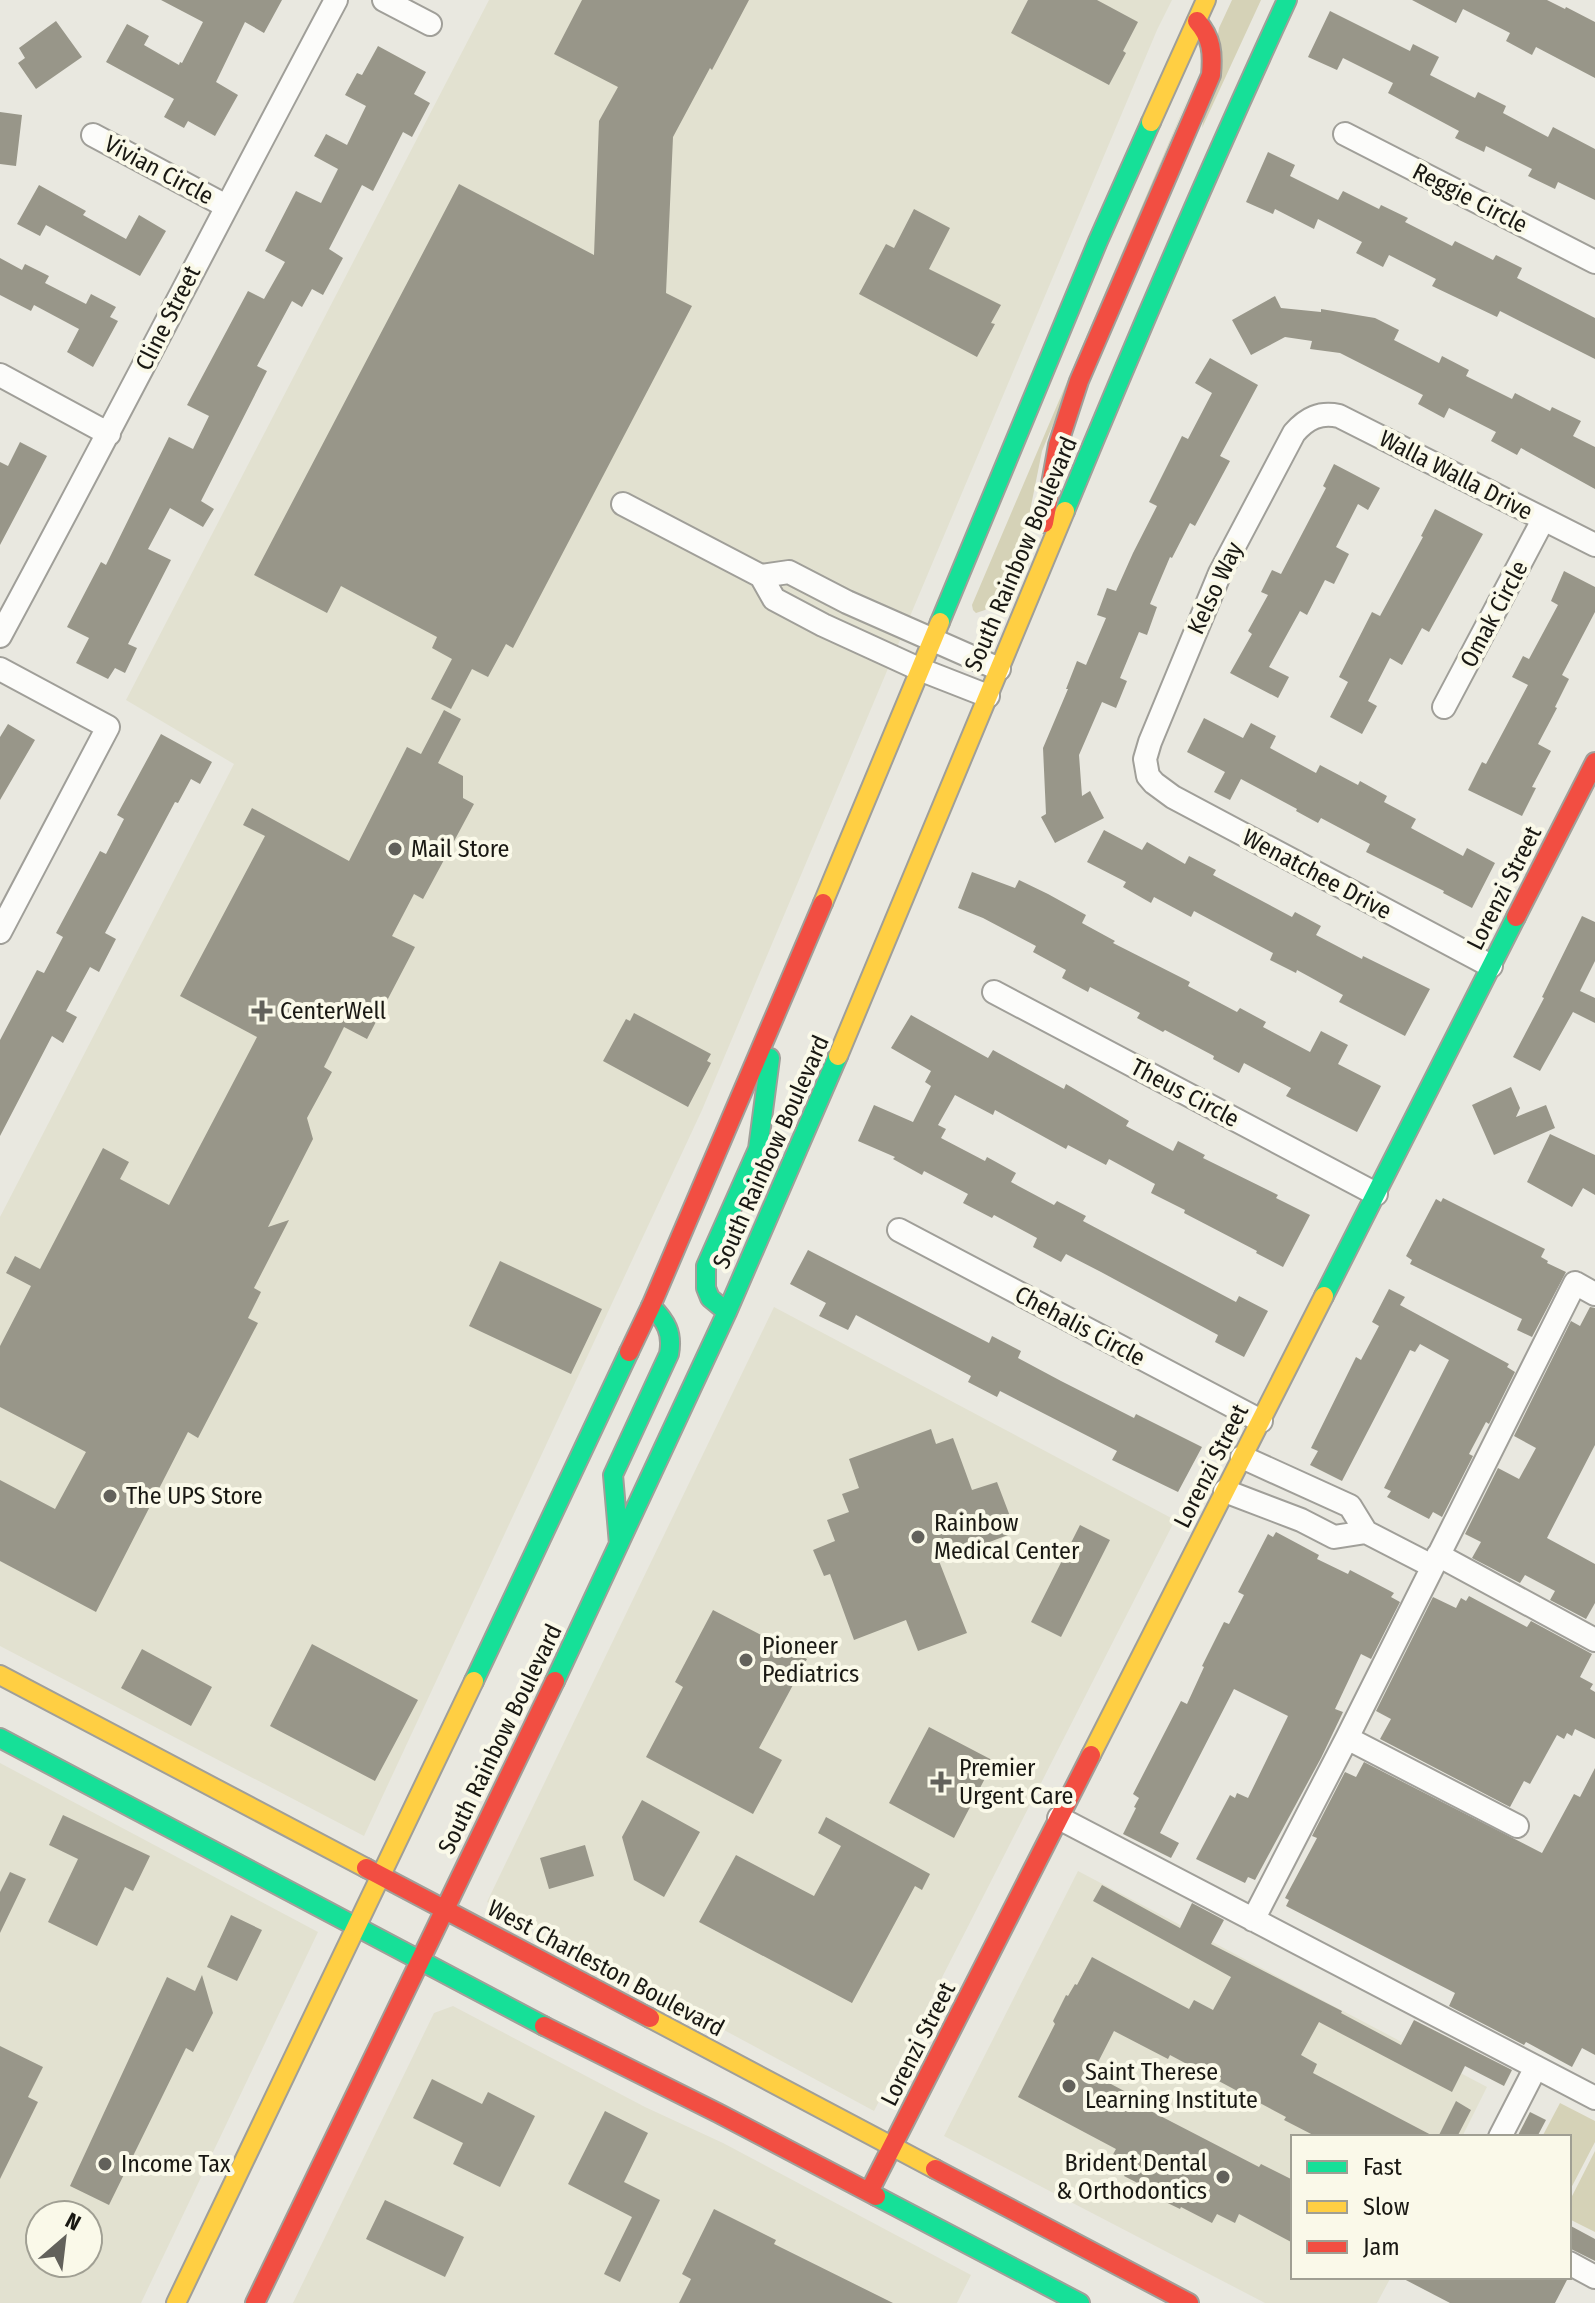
<svg xmlns="http://www.w3.org/2000/svg" width="1595" height="2303" viewBox="0 0 1595 2303" font-family="'Fira Sans Condensed',sans-serif">
<style>
.built{fill:#e2e1d0;fill-rule:evenodd}
.green{fill:#d5d2b7}
.building{fill:#989689}
.lines{fill:none;stroke-linecap:round;stroke-linejoin:round}
.street-casing{stroke:#a09f99;stroke-width:26}
.fast-casing{stroke:#a09f99;stroke-width:22}
.slow-casing{stroke:#a09f99;stroke-width:22}
.jam-casing{stroke:#a09f99;stroke-width:22}
.street{stroke:#fcfcfa;stroke-width:22}
.fast{stroke:#16e098;stroke-width:18}
.slow{stroke:#ffcf43;stroke-width:18}
.jam{stroke:#f24e42;stroke-width:18}
.poi-dot{fill:#62615b;stroke:#faf9e9;stroke-width:3}
.labels{text-anchor:middle;dominant-baseline:central;stroke-width:8;stroke-linejoin:round;paint-order:stroke}
.street-label{font-size:24px;fill:#191813;stroke:#faf9e9}
.poi-label{font-size:24px;fill:#191813;stroke:#faf9e9;text-anchor:start}
</style>
<rect width="100%" height="100%" fill="#e9e8e0"/>
<!-- built -->
<path class="built" d="M489,0H1172L1157,30L702,1110L364,1836L0,1646V1217L234,764L126,700Z
M774,1307L1175,1520L874,2111L487,1902Z
M0,1763L318,1932L141,2303H0ZM40,2215H88V2263H40Z
M1078,1871L1487,2087L1462,2137H1293V2277H1391L1377,2303H1265L944,2136Z
M453,2006L645,2107L723,2143L971,2275L957,2303H293L434,2013Z"/>
<!-- green -->
<path class="green" d="M1232,0H1261L1202,128L1219,28Z
M1193,86L1042,451L1021,556L1008,586L985,610L976,613L973,610L972,605Z
M1560,2103L1595,2121V2142L1569,2192V2137H1542Z
M1595,2151V2232L1569,2219V2202Z"/>
<!-- building -->
<path class="building" d="M161,0H282L264,33L245,22L216,82L238,95L215,136L188,121L184,128L164,117L174,99L106,62L127,24L149,36L144,45L179,65L180,62L182,63L203,22Z
M582,0H749L712,70L710,68L673,137L666,293L692,306L513,648L506,644L488,677L472,669L451,709L431,699L452,659L432,648L437,637L341,586L327,613L254,575L459,184L594,255L599,121L618,87L554,54Z
M1028,0H1097L1138,22L1123,51L1126,53L1109,85L1011,33Z
M1412,0H1547L1565,9L1566,7L1595,22V78L1536,47L1532,55L1506,41L1510,33L1463,9L1456,23Z
M1330,11L1410,51L1413,44L1439,57L1430,75L1475,98L1478,92L1506,106L1503,113L1548,137L1553,127L1595,149V200L1558,182L1555,189L1528,176L1532,169L1486,146L1484,152L1455,138L1459,131L1388,93L1393,83L1343,58L1337,70L1308,57Z
M56,21L82,57L36,89L18,63L25,58L19,48Z
M378,46L426,72L414,94L430,103L412,137L403,132L373,191L362,185L329,249L343,258L323,295L312,289L302,307L292,301L257,366L267,371L201,501L214,509L203,527L170,508L148,549L171,560L128,644L137,648L125,673L115,668L108,679L76,663L89,638L67,627L101,562L106,565L169,437L193,449L209,416L187,405L248,291L264,299L285,262L265,251L296,191L321,203L338,169L314,156L326,134L347,145L366,106L345,95L357,73L362,75Z
M0,112L22,115L16,166L0,164Z
M1268,152L1295,165L1290,176L1338,200L1343,191L1379,209L1381,205L1408,218L1405,222L1452,246L1455,241L1493,260L1496,255L1522,268L1517,278L1595,318V359L1500,311L1497,317L1432,286L1436,279L1389,255L1383,267L1356,253L1362,242L1318,219L1314,229L1275,209L1273,214L1246,202Z
M39,185L86,211L83,215L126,239L139,215L166,231L140,276L46,225L40,236L17,224Z
M914,209L950,228L929,269L1001,305L991,323L995,324L977,357L859,294L886,244L894,248Z
M0,258L22,270L25,264L49,276L45,283L86,304L91,294L116,307L110,317L118,321L93,367L67,352L79,329L34,305L31,311L0,295Z
M1275,296L1281,308L1321,312V309L1375,318L1399,330L1394,340L1439,363L1442,356L1469,370L1466,376L1512,399L1515,393L1550,411L1552,407L1581,421L1573,436L1595,447V489L1521,448L1517,455L1491,441L1496,432L1449,408L1444,418L1418,404L1423,395L1340,353L1310,349L1312,341L1285,337L1251,355L1232,320Z
M1210,358L1258,385L1220,456L1230,461L1195,526L1190,523L1172,558L1170,557L1150,604L1157,607L1147,635L1139,632L1120,678L1127,681L1116,708L1102,702L1079,755L1082,796L1090,791L1104,818L1055,843L1041,817L1046,814L1043,748L1068,689H1066L1077,661L1086,665L1106,618L1097,615L1107,588L1116,591L1133,553L1157,506L1149,502L1182,436L1188,439L1212,393L1195,383Z
M20,442L47,456L0,545V462L8,466Z
M1334,464L1380,488L1368,510L1358,504L1336,547L1349,554L1334,584L1325,580L1307,615L1300,611L1269,667L1289,677L1278,698L1230,673L1252,634L1248,631L1268,595L1261,592L1272,570L1281,574L1326,488L1323,486Z
M1435,509L1483,534L1429,632L1422,628L1402,665L1390,658L1368,701L1377,706L1362,734L1330,717L1348,682L1339,677L1372,612L1380,616L1423,537L1421,536Z
M1564,571L1595,587V612L1562,675L1569,679L1555,707L1557,708L1538,744L1551,751L1532,787L1536,788L1522,816L1468,790L1482,762L1486,764L1528,685L1512,677L1523,656L1529,659L1558,605L1551,601Z
M444,710L461,719L438,763L463,776V798L474,804L423,899L414,894L392,936L415,947L367,1039L344,1027L324,1067L332,1072L307,1118L313,1139L268,1227L289,1220L254,1288L261,1292L248,1318L258,1323L198,1438L188,1432L96,1612L0,1561V1480L55,1509L86,1452L0,1407V1346L31,1286L6,1273L15,1256L40,1269L103,1148L129,1162L120,1179L169,1205L257,1037L180,996L265,836L243,825L252,808L349,861L407,747L421,754Z
M1204,718L1243,738L1251,723L1276,736L1270,748L1316,773L1320,765L1358,785L1360,781L1387,796L1384,802L1416,819L1411,828L1463,856L1467,848L1495,863L1472,908L1443,893L1444,891L1366,852L1370,844L1321,818L1318,823L1296,811L1297,809L1241,779L1230,800L1214,792L1225,772L1187,752Z
M8,724L35,740L0,800V737Z
M161,734L212,762L200,784L191,779L178,803L175,802L105,933L116,939L99,972L90,967L66,1011L77,1017L63,1043L52,1036L0,1136V1040L37,970L44,973L63,937L56,933L100,851L106,854L124,819L117,815Z
M1104,830L1142,850L1147,842L1185,864L1189,856L1216,870L1213,875L1292,917L1295,912L1321,926L1316,935L1362,959L1363,956L1430,989L1405,1036L1339,1002L1343,995L1297,970L1296,973L1270,960L1273,953L1194,911L1191,917L1154,897L1151,903L1123,887L1126,882L1087,862Z
M972,872L1015,888L1019,880L1048,894L1086,915L1082,923L1115,941L1113,943L1190,982L1188,986L1237,1012L1240,1008L1266,1022L1263,1027L1310,1052L1321,1031L1348,1045L1338,1064L1381,1086L1357,1132L1286,1096L1291,1088L1244,1063L1239,1073L1213,1059L1214,1056L1165,1030L1163,1032L1137,1018L1140,1013L1090,987L1088,992L1062,978L1066,970L1033,952L1036,946L983,918L958,908Z
M1582,916L1595,922V961L1580,991L1595,998V1023L1573,1012L1540,1071L1513,1057L1544,998L1542,997Z
M634,1013L711,1054L707,1061L711,1063L688,1107L603,1061L626,1019L630,1021Z
M911,1015L988,1058L993,1050L1064,1089L1066,1084L1129,1121L1126,1126L1173,1151L1178,1141L1205,1155L1203,1158L1278,1195L1276,1198L1310,1215L1283,1267L1256,1253L1257,1251L1184,1213L1185,1210L1151,1193L1155,1184L1109,1159L1106,1165L1068,1145L1066,1149L995,1110L993,1115L955,1095L938,1125L946,1129L941,1138L985,1161L987,1157L1016,1173L1011,1182L1054,1205L1057,1201L1086,1216L1083,1221L1236,1302L1239,1296L1268,1311L1244,1357L1215,1342L1218,1335L1101,1272L1066,1254L1061,1262L1033,1247L1037,1238L994,1215L992,1218L963,1203L968,1194L924,1171L922,1175L893,1159L895,1157L858,1141L874,1105L913,1122L931,1086L925,1082L931,1071L891,1048Z
M1511,1087L1520,1108L1516,1117L1546,1105L1555,1128L1494,1155L1472,1105Z
M1550,1134L1595,1155V1195L1583,1188L1572,1207L1527,1182Z
M1443,1198L1545,1249L1541,1257L1548,1261L1547,1263L1566,1272L1532,1337L1517,1330L1522,1319L1410,1264L1412,1260L1406,1256L1436,1199L1441,1202Z
M808,1250L989,1343L992,1336L1021,1351L1018,1358L1061,1381L1134,1418L1136,1414L1202,1447L1178,1492L1112,1460L1117,1451L1000,1391L997,1397L968,1382L971,1376L856,1315L848,1330L819,1316L826,1303L790,1284Z
M500,1261L602,1309L571,1374L469,1326Z
M1389,1289L1405,1297L1400,1305L1509,1364L1507,1367L1515,1372L1489,1424L1486,1422L1469,1454L1473,1456L1442,1517L1433,1512L1429,1519L1387,1497L1391,1491L1384,1488L1449,1360L1420,1344L1415,1352L1410,1350L1342,1481L1310,1465L1318,1451L1311,1448L1356,1357L1361,1360L1379,1326L1372,1322Z
M1590,1307L1595,1308V1445L1547,1538L1595,1564V1603L1586,1619L1550,1600L1555,1591L1525,1575L1520,1583L1472,1558L1481,1542L1465,1534L1498,1468L1519,1479L1536,1448L1514,1436L1571,1321L1580,1326Z
M931,1429L936,1444L953,1438L972,1490L997,1482L1016,1532L939,1561L967,1633L918,1651L906,1620L854,1640L830,1574L824,1576L813,1550L835,1541L827,1520L849,1512L842,1494L859,1488L849,1459Z
M1080,1525L1110,1540L1061,1637L1031,1622Z
M1276,1532L1319,1555L1317,1559L1348,1574L1350,1570L1394,1593L1391,1597L1400,1602L1371,1659L1361,1654L1335,1709L1343,1712L1321,1758L1255,1880L1248,1877L1245,1883L1196,1859L1230,1795L1235,1798L1237,1793L1248,1798L1288,1716L1234,1689L1160,1833L1179,1843L1171,1858L1123,1834L1136,1808L1134,1807L1139,1798L1133,1794L1181,1701L1187,1704L1204,1667L1202,1666L1224,1622L1229,1624L1244,1595L1238,1592L1268,1534L1273,1537Z
M1469,1596L1527,1627L1531,1621L1592,1654L1580,1677L1593,1684L1590,1689L1595,1692V1739L1575,1729L1572,1736L1567,1733L1564,1739L1557,1735L1530,1784L1524,1781L1510,1807L1380,1739L1391,1719L1376,1711L1433,1597L1456,1608L1461,1598L1466,1601Z
M713,1610L807,1659L759,1748L782,1760L753,1814L646,1757L683,1687L675,1682Z
M312,1644L418,1700L375,1781L270,1726Z
M142,1649L212,1687L191,1726L121,1688Z
M929,1727L994,1761L954,1838L889,1803Z
M1364,1762L1542,1853L1574,1794L1580,1797L1595,1768V2055L1582,2048L1572,2067L1526,2042L1524,2045L1449,2006L1455,1993L1286,1906L1289,1900L1285,1898L1317,1838L1312,1836L1345,1772L1356,1777Z
M642,1800L700,1832L664,1897L634,1880L622,1837Z
M63,1815L150,1856L133,1891L125,1887L97,1946L48,1922L78,1859L49,1845Z
M826,1817L930,1874L922,1890L915,1886L852,2003L699,1922L736,1855L814,1896L841,1846L818,1833Z
M585,1845L594,1876L549,1889L540,1858Z
M10,1872L26,1879L0,1933V1892Z
M1102,1885L1180,1928L1192,1903L1224,1920L1211,1944L1342,2011L1341,2013L1401,2045L1414,2020L1512,2070L1504,2086L1465,2066L1452,2092L1319,2022L1301,2055L1317,2064L1313,2073L1435,2137H1317L1284,2120L1286,2117L1170,2055L1168,2059L1114,2031L1092,2074L1145,2102L1143,2107L1259,2167L1261,2164L1293,2180V2243L1239,2214L1235,2223L1217,2214L1212,2223L1181,2207L1180,2209L1153,2196L1155,2192L1124,2176L1129,2167L1111,2158L1116,2149L1018,2097L1055,2024L1053,2021L1066,1995L1068,1996L1075,1984L1077,1985L1092,1957L1189,2009L1194,2000L1213,2010L1231,1977L1093,1901Z
M231,1915L262,1930L237,1981L207,1967Z
M202,1975L213,2013L193,2052L186,2048L109,2205L70,2186L167,1977L195,1991Z
M0,2046L43,2067L28,2097L38,2102L0,2179Z
M432,2079L482,2104L488,2092L535,2116L500,2187L453,2164L463,2143L413,2118Z
M1456,2101L1471,2110L1457,2137H1438Z
M605,2111L648,2133L624,2182L660,2200L620,2282L604,2274L632,2217L568,2184Z
M1530,2112L1546,2120L1537,2137H1517Z
M385,2200L464,2237L445,2277L366,2239Z
M714,2209L776,2240L774,2244L893,2303H679L691,2279L682,2274Z
M1569,2225L1595,2239V2261L1569,2248Z
M1400,2277H1565L1568,2278L1555,2303H1450Z"/>
<g class="lines">
<defs>
<path id="street" d="M384,0L430,24
M1345,134L1595,262
M93,135L226,206
M0,375L109,434
M623,504L761,576L774,599L823,625L919,669L988,696
M761,576L789,572L847,602L999,669
M0,636C114,425 223,212 336,0
M0,669L108,727L0,932
M1444,707L1543,520
M1491,966L1173,797L1154,783L1148,776L1145,759L1150,742L1220,573L1294,433C1307,418 1320,412 1339,416L1595,545
M994,992L1376,1194
M899,1230L1261,1421
M1242,1457L1350,1506L1366,1532L1432,1566
M1225,1491L1301,1520L1334,1537L1366,1532
M1438,1555L1595,1640
M1347,1738L1517,1826
M1059,1818L1595,2098
M1253,1920L1347,1738L1575,1283L1595,1294
M1500,2137L1536,2067
M1569,2263L1595,2277"/>
<path id="fast" d="M1065,511C1136,339 1209,169 1287,0
M940,622L1098,241L1151,122
M1324,1296L1516,917
M727,1312L710,1298L706,1288V1266L758,1149L770,1058
M619,1544L613,1475L669,1354C673,1333 666,1321 651,1306
M474,1681L629,1352
M555,1681L727,1312L838,1056
M0,1738L544,2026
M876,2196L1080,2303"/>
<path id="slow" d="M1151,122L1206,0
M823,903L940,622
M838,1056L1065,511
M0,1675L366,1868
M1091,1755L1324,1296
M650,2018L935,2169
M176,2303L474,1681"/>
<path id="jam" d="M1044,523L1058,445L1079,381L1211,75C1213,53 1212,38 1197,21
M1516,917L1595,762
M629,1352L651,1306L823,903
M366,1868L650,2018
M544,2026L718,2113L876,2196
M935,2169L1189,2303
M869,2192L1091,1755
M255,2303L555,1681"/>
</defs>
<!-- street casing -->
<use href="#street" class="street-casing"/>
<!-- fast casing -->
<use href="#fast" class="fast-casing"/>
<!-- slow casing -->
<use href="#slow" class="slow-casing"/>
<!-- jam casing -->
<use href="#jam" class="jam-casing"/>
<!-- street -->
<use href="#street" class="street"/>
<!-- fast -->
<use href="#fast" class="fast"/>
<!-- slow -->
<use href="#slow" class="slow"/>
<!-- jam -->
<use href="#jam" class="jam"/>
</g>
<!-- markers -->
<g class="poi-dot">
<circle cx="395" cy="849" r="8"/>
<path d="M258 999h8v8h8v8h-8v8h-8v-8h-8v-8h8z"/>
<circle cx="110" cy="1496" r="8"/>
<circle cx="918" cy="1537" r="8"/>
<circle cx="746" cy="1660" r="8"/>
<path d="M937 1770h8v8h8v8h-8v8h-8v-8h-8v-8h8z"/>
<circle cx="1069" cy="2086" r="8"/>
<circle cx="105" cy="2164" r="8"/>
<circle cx="1223" cy="2177" r="8"/>
</g>
<g class="labels">
<!-- street labels -->
<g class="street-label">
<text transform="translate(159 170) rotate(28)">Vivian Circle</text>
<text transform="translate(1470 198) rotate(27)">Reggie Circle</text>
<text transform="translate(168 318) rotate(-63)">Cline Street</text>
<text transform="translate(1456 475) rotate(27)">Walla Walla Drive</text>
<text transform="translate(1021 554) rotate(-67)">South Rainbow Boulevard</text>
<text transform="translate(1215 588) rotate(-65)">Kelso Way</text>
<text transform="translate(1494 614) rotate(-62)">Omak Circle</text>
<text transform="translate(1317 874) rotate(28)">Wenatchee Drive</text>
<text transform="translate(1504 888) rotate(-63)">Lorenzi Street</text>
<text transform="translate(1185 1093) rotate(28)">Theus Circle</text>
<text transform="translate(771 1152) rotate(-66)">South Rainbow Boulevard</text>
<text transform="translate(1080 1326) rotate(28)">Chehalis Circle</text>
<text transform="translate(1211 1466) rotate(-63)">Lorenzi Street</text>
<text transform="translate(500 1739) rotate(-64)">South Rainbow Boulevard</text>
<text transform="translate(606 1968) rotate(28)">West Charleston Boulevard</text>
<text transform="translate(918 2044) rotate(-63)">Lorenzi Street</text>
</g>
<!-- poi labels -->
<g class="poi-label">
<text x="411" y="849">Mail Store</text>
<text x="280" y="1011">CenterWell</text>
<text x="126" y="1496">The UPS Store</text>
<text x="934" y="1523">Rainbow<tspan x="934" dy="28">Medical Center</tspan></text>
<text x="762" y="1646">Pioneer<tspan x="762" dy="28">Pediatrics</tspan></text>
<text x="959" y="1768">Premier<tspan x="959" dy="28">Urgent Care</tspan></text>
<text x="1085" y="2072">Saint Therese<tspan x="1085" dy="28">Learning Institute</tspan></text>
<text x="1207" y="2163" text-anchor="end">Brident Dental<tspan x="1207" dy="28">&amp; Orthodontics</tspan></text>
<text x="121" y="2164">Income Tax</text>
</g>
</g>
<!-- legend -->
<rect x="1291" y="2135" width="280" height="144" fill="#faf9e9" stroke="#a09f93" stroke-width="2"/>
<rect x="1307" y="2161" width="40" height="12" fill="#16e098" stroke="#a09f93" stroke-width="2"/>
<text x="1363" y="2175" font-size="24" fill="#191813">Fast</text>
<rect x="1307" y="2201" width="40" height="12" fill="#ffcf43" stroke="#a09f93" stroke-width="2"/>
<text x="1363" y="2215" font-size="24" fill="#191813">Slow</text>
<rect x="1307" y="2241" width="40" height="12" fill="#f24e42" stroke="#a09f93" stroke-width="2"/>
<text x="1363" y="2255" font-size="24" fill="#191813">Jam</text>
<!-- north arrow -->
<g transform="translate(64 2239) rotate(28)"><circle r="38" fill="#faf9e9" stroke="#a09f93" stroke-width="2"/>
<path d="M0-6L14 30L0 20L-14 30Z" fill="#62615b"/>
<text y="-12" font-size="22" font-weight="bold" text-anchor="middle" fill="#191813">N</text>
</g>
</svg>
